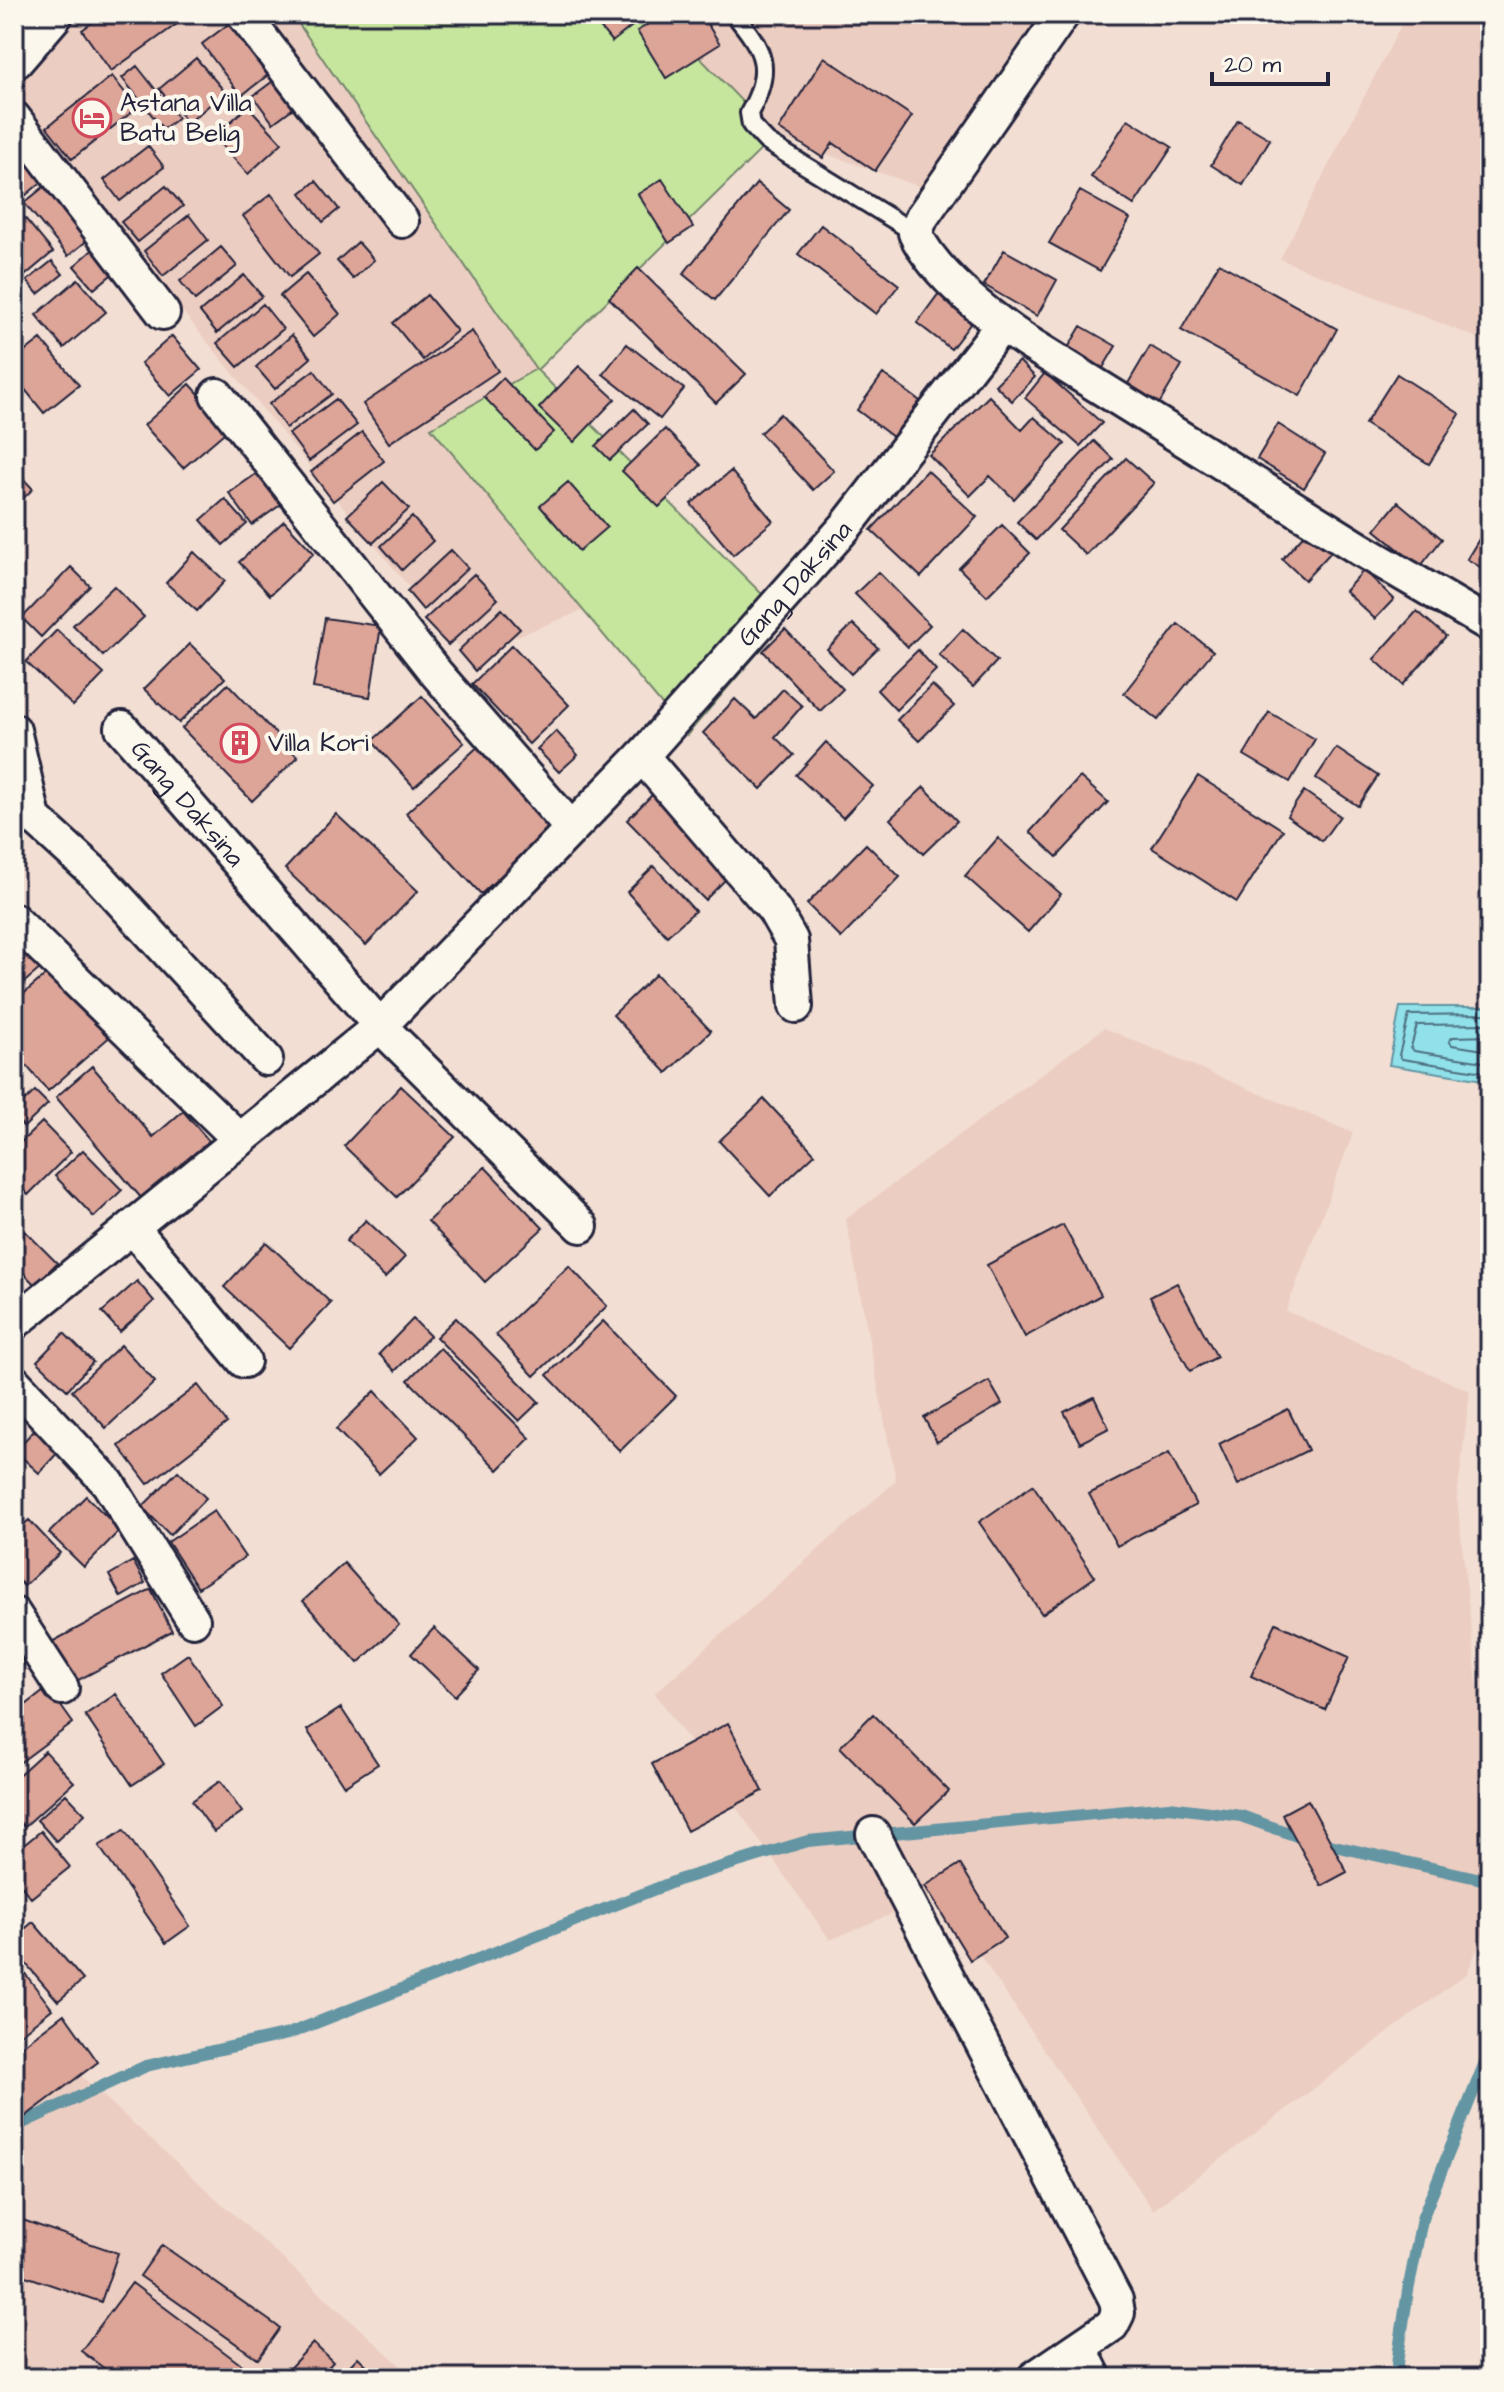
<svg xmlns="http://www.w3.org/2000/svg" width="1504" height="2392" viewBox="0 0 1504 2392" font-family="'Architects Daughter',sans-serif">
<style>
.built{fill:#eccdc1}
.green{fill:#c6e69e;stroke:#74846c;stroke-width:2}
.water{fill:#90e1e9;stroke:#6495a3;stroke-width:2}
.lines{fill:none;stroke-linecap:round;stroke-linejoin:round}
.shore{stroke:#4e6e81;stroke-width:2}
.stream{stroke:#6495a3;stroke-width:12}
.building{fill:#dda498;stroke:#22223b;stroke-width:2}
.service-casing{stroke:#22223b;stroke-width:22}
.minor-casing{stroke:#22223b;stroke-width:38}
.tertiary-casing{stroke:#22223b;stroke-width:46}
.service{stroke:#fbf7ec;stroke-width:16}
.minor{stroke:#fbf7ec;stroke-width:32}
.tertiary{stroke:#fbf7ec;stroke-width:40}
.labels{text-anchor:middle;dominant-baseline:central;stroke-width:8;stroke-linejoin:round;paint-order:stroke}
.poi-label{font-size:26px;fill:#22223b;stroke:#fbf7ec;text-anchor:start}
.street-label{font-size:26px;fill:#22223b;stroke:#fbf7ec}
</style>
<rect width="100%" height="100%" fill="#f2ded3"/>
<filter id="ink" filterUnits="userSpaceOnUse"><feTurbulence type="fractalNoise" baseFrequency=".0125" numOctaves="2"/><feDisplacementMap in="SourceGraphic" scale="16" xChannelSelector="R" yChannelSelector="G"/><feConvolveMatrix kernelMatrix="1 2 1 2 8 2 1 2 1" color-interpolation-filters="sRGB"/></filter>
<g filter="url(#ink)">
<!-- built -->
<path class="built" d="M55,14H292L537,370L431,428L584,610L466,656L14,107V58Z
M658,14H1040L938,193L775,136Z
M1407,14H1490V343L1280,259Z
M1104,1028L1353,1133L1286,1311L1470,1391L1457,1498L1490,1802V1918L1467,1973L1153,2210L938,1894L830,1940L655,1693L896,1481L846,1219Z
M58,2055L414,2378H14V2112Z"/>
<!-- green -->
<path class="green" d="M292,14H658L775,136L537,370L787,619L687,735L431,428L536,369Z"/>
<!-- water -->
<path class="water" d="M1400,1007H1490V1081L1389,1065Z"/>
<g class="lines">
<!-- shore -->
<path class="shore" d="M1490,1014L1409,1015L1399,1055L1402,1059L1490,1073
M1490,1024L1417,1025L1411,1047L1414,1051L1490,1063
M1490,1036L1453,1037L1449,1041L1452,1045L1490,1051"/>
<!-- stream -->
<path class="stream" d="M14,2127L146,2066L288,2034L678,1880L808,1841L1169,1807L1241,1816L1308,1840L1490,1881
M1399,2378L1397,2363L1408,2291L1422,2219L1490,2050"/>
</g>
<!-- building -->
<path class="building" d="M104,14H191L111,71L82,30Z
M589,14H647L612,42Z
M665,14H701L720,44L666,78L637,31Z
M234,20L273,71L241,96L202,44Z
M824,57L912,116L875,171L833,143L823,158L779,129Z
M196,58L225,92L188,123L159,89Z
M137,66L178,118L163,129L122,78Z
M284,73L304,100L273,123L253,96Z
M112,76L137,108L72,159L47,127Z
M248,106L282,143L248,174L214,137Z
M1128,119L1172,147L1134,205L1091,177Z
M1238,120L1270,139L1243,185L1211,165Z
M14,135L50,175L14,205Z
M148,146L164,167L120,201L104,180Z
M662,179L693,227L669,243L638,194Z
M316,181L339,209L323,222L301,193Z
M50,182L94,235L68,256L24,203Z
M757,183L789,210L715,300L683,274Z
M166,186L183,206L138,242L121,222Z
M1080,191L1130,219L1100,271L1049,243Z
M271,194L319,254L290,277L243,216Z
M19,211L53,252L22,278L14,269V215Z
M189,215L208,240L163,276L144,251Z
M821,225L899,285L876,314L798,254Z
M358,242L374,260L353,279L337,261Z
M97,246L117,270L94,289L74,266Z
M221,247L237,266L195,300L180,281Z
M1004,250L1057,280L1037,316L984,285Z
M52,261L63,274L38,294L27,281Z
M1219,263L1337,329L1300,396L1181,330Z
M638,268L746,374L716,403L609,298Z
M306,274L340,314L313,337L280,296Z
M244,275L262,296L217,333L200,312Z
M78,279L106,312L64,348L36,315Z
M942,289L977,315L951,349L917,323Z
M427,295L457,331L423,360L393,323Z
M263,304L283,329L238,367L217,343Z
M1081,326L1116,346L1100,373L1065,353Z
M472,331L498,371L389,443L363,404Z
M292,335L311,358L275,389L256,367Z
M172,336L201,370L170,396L141,363Z
M41,339L79,385L44,413L14,376V360Z
M627,344L684,389L660,419L603,374Z
M1150,346L1182,365L1155,411L1123,392Z
M1019,361L1035,377L1012,401L995,385Z
M579,366L615,399L574,442L539,408Z
M314,370L332,394L286,428L269,404Z
M1045,373L1102,423L1080,446L1025,398Z
M883,374L920,401L893,437L857,410Z
M1397,374L1460,414L1429,464L1365,424Z
M503,378L554,432L535,450L484,397Z
M190,384L230,428L183,468L144,425Z
M989,396L1022,430L1034,417L1065,444L1014,499L990,476L970,496L929,455Z
M336,399L357,425L309,461L289,434Z
M634,409L648,424L610,460L596,446Z
M780,414L834,471L813,490L760,433Z
M1278,424L1325,454L1304,488L1257,459Z
M665,429L701,465L659,507L622,471Z
M362,432L384,461L333,501L311,472Z
M1094,441L1113,459L1036,540L1017,522Z
M1126,458L1154,483L1086,555L1059,530Z
M14,469L33,489L14,507Z
M263,469L286,501L252,525L229,493Z
M927,470L977,517L921,577L871,530Z
M731,471L773,521L733,555L691,504Z
M383,482L409,509L373,543L347,516Z
M568,482L607,527L579,551L540,506Z
M225,499L247,524L223,545L201,520Z
M1398,502L1442,539L1420,567L1375,530Z
M412,517L433,541L402,570L381,546Z
M284,521L314,553L270,595L239,562Z
M1490,521V573L1467,559Z
M1002,525L1030,553L987,596L959,568Z
M1309,529L1332,551L1305,580L1282,559Z
M451,550L468,568L423,610L407,591Z
M194,552L225,581L197,611L166,583Z
M71,567L90,586L41,637L22,618Z
M1364,570L1394,599L1375,619L1345,591Z
M878,572L930,625L908,647L855,594Z
M474,574L498,599L448,645L424,620Z
M114,586L144,617L103,656L73,625Z
M502,609L520,629L475,671L458,651Z
M1417,611L1446,636L1403,685L1374,659Z
M325,618L381,626L370,697L313,688Z
M853,624L878,648L851,674L827,649Z
M1178,624L1213,651L1158,720L1124,693Z
M785,629L843,689L820,711L763,651Z
M963,629L997,661L973,687L939,655Z
M57,630L104,674L73,706L26,662Z
M190,644L225,678L179,723L144,689Z
M512,645L569,705L529,744L472,684Z
M918,650L936,670L896,710L877,690Z
M228,684L298,757L252,801L182,728Z
M932,685L954,706L919,741L897,720Z
M783,689L802,706L775,737L794,755L761,789L703,733L735,699L756,719Z
M422,696L464,743L414,787L372,741Z
M1269,712L1315,739L1290,782L1244,755Z
M556,731L578,755L559,772L537,749Z
M483,742L558,823L481,894L406,813Z
M826,742L873,786L843,818L796,775Z
M1336,748L1378,776L1358,806L1316,778Z
M1198,776L1283,830L1237,902L1152,848Z
M1080,777L1108,802L1057,857L1030,832Z
M924,787L957,821L923,854L890,819Z
M1304,791L1340,816L1322,841L1287,816Z
M654,793L732,873L705,900L627,820Z
M336,814L418,891L366,945L285,869Z
M998,838L1061,894L1028,932L965,876Z
M866,844L900,877L841,938L807,904Z
M654,866L695,911L667,936L627,892Z
M14,937L41,968L14,991Z
M56,966L114,1033L48,1091L14,1051V1002Z
M656,974L711,1031L667,1073L613,1015Z
M92,1066L153,1137L183,1111L209,1141L142,1199L56,1097Z
M401,1086L455,1137L397,1197L344,1146Z
M35,1091L48,1104L24,1127L14,1117V1111Z
M764,1099L815,1154L770,1196L719,1141Z
M42,1122L71,1152L28,1195L14,1180V1149Z
M83,1150L122,1190L94,1217L55,1176Z
M485,1167L543,1228L485,1282L428,1221Z
M366,1220L405,1257L385,1278L346,1241Z
M1063,1225L1101,1295L1025,1337L987,1265Z
M25,1231L57,1263L35,1285L14,1263V1241Z
M266,1242L331,1303L289,1348L224,1287Z
M569,1266L607,1306L534,1376L496,1335Z
M137,1281L154,1301L120,1332L102,1312Z
M1177,1283L1217,1357L1190,1371L1150,1297Z
M456,1318L539,1402L519,1421L436,1337Z
M413,1319L430,1336L395,1371L379,1354Z
M603,1321L676,1396L620,1451L547,1375Z
M64,1333L93,1362L67,1390L37,1361Z
M121,1345L155,1382L106,1428L72,1391Z
M440,1348L530,1438L498,1470L408,1380Z
M989,1381L1002,1404L937,1442L924,1418Z
M198,1385L227,1423L148,1484L119,1446Z
M375,1391L418,1437L379,1474L336,1429Z
M1094,1397L1109,1428L1080,1443L1064,1412Z
M1288,1409L1308,1450L1238,1485L1219,1444Z
M37,1427L61,1449L39,1473L15,1451Z
M1169,1453L1196,1505L1117,1546L1089,1494Z
M178,1471L206,1498L170,1535L142,1507Z
M1033,1485L1095,1577L1042,1614L979,1522Z
M86,1496L120,1530L84,1567L49,1533Z
M214,1511L245,1557L198,1588L168,1542Z
M29,1520L60,1553L24,1586L14,1575V1533Z
M133,1561L145,1583L121,1597L109,1575Z
M344,1563L399,1625L358,1663L303,1601Z
M151,1589L172,1631L67,1686L46,1645Z
M1276,1623L1349,1657L1325,1710L1251,1676Z
M434,1628L479,1670L455,1696L411,1654Z
M14,1652L25,1663L14,1674Z
M188,1654L223,1706L196,1726L161,1673Z
M48,1688L73,1723L14,1767V1714Z
M116,1694L164,1764L132,1785L85,1715Z
M341,1708L378,1764L344,1786L307,1730Z
M873,1714L949,1791L915,1823L840,1747Z
M728,1723L763,1791L687,1831L652,1764Z
M45,1751L74,1782L24,1827L14,1815V1779Z
M220,1781L242,1812L214,1832L192,1801Z
M66,1794L85,1814L56,1841L37,1820Z
M1308,1800L1347,1872L1321,1886L1282,1814Z
M124,1830L190,1926L166,1943L99,1846Z
M41,1831L70,1867L31,1898L14,1877V1853Z
M960,1864L1005,1938L970,1960L925,1886Z
M33,1922L83,1980L58,2001L14,1950V1938Z
M17,1963L52,2009L14,2039V1966Z
M64,2014L98,2062L14,2125V2052Z
M14,2217L118,2253L101,2302L14,2272Z
M162,2245L280,2328L258,2359L140,2276Z
M132,2283L255,2375L252,2378H117L81,2351Z
M313,2343L333,2362L318,2378H280Z
M358,2357L380,2378H338Z"/>
<g class="lines">
<defs>
<path id="service" d="M734,14C764,50 774,69 749,113L751,125L767,142L915,233"/>
<g id="minor">
<path d="M243,14L402,221"/>
<path d="M1063,14L922,217L915,233C934,274 989,317 1027,342L1360,549L1490,625"/>
<path d="M14,118L163,313"/>
<path d="M217,395L436,673L571,828"/>
<path id="s1" d="M122,728L380,1026L581,1226"/>
<path d="M14,730L34,818L98,876L266,1059"/>
<path d="M642,756L774,910L791,940L796,1006"/>
<path d="M14,920L240,1140"/>
<path d="M132,1227L244,1361"/>
<path id="s2" d="M14,1323L380,1026L642,756L846,526L1002,325"/>
<path d="M14,1382L108,1483L193,1620"/>
<path d="M14,1614L62,1688"/>
<path d="M873,1834L1116,2300L1118,2313L1112,2325L1034,2378"/>
<path d="M1080,2348L1095,2378"/>
</g>
<path id="tertiary" d="M14,58L52,14"/>
</defs>
<!-- service casing -->
<use href="#service" class="service-casing"/>
<!-- minor casing -->
<use href="#minor" class="minor-casing"/>
<!-- tertiary casing -->
<use href="#tertiary" class="tertiary-casing"/>
<!-- service -->
<use href="#service" class="service"/>
<!-- minor -->
<use href="#minor" class="minor"/>
<!-- tertiary -->
<use href="#tertiary" class="tertiary"/>
</g>
</g>
<!-- icons -->
<defs>
<symbol id="hotel-ring" viewBox="-11 -11 22 22"><circle r="9.5" fill="#fbf7ec" stroke="#d1495b" stroke-width="1.5"/><path d="M-6-4.5h1.5V1H6V5H4.5V3h-9V5H-6ZM-4 0a1.8 1.8 0 1 1 3.6 0ZM.5 0V-2.5h3Q6-2.5 6 0Z" fill="#d1495b"/></symbol>
<symbol id="building-ring" viewBox="-11 -11 22 22"><circle r="9.5" fill="#fbf7ec" stroke="#d1495b" stroke-width="1.5"/><path d="M-4-6H4V6H1V3H-1V6H-4ZM-2.5-4.3h1.7v1.8h-1.7ZM.8-4.3h1.7v1.8H.8ZM-2.5-1h1.7V.8h-1.7ZM.8-1h1.7V.8H.8Z" fill="#d1495b"/></symbol>
</defs>
<g fill-rule="evenodd">
<use href="#hotel-ring" x="70" y="96" width="44" height="44"/>
<use href="#building-ring" x="218" y="721" width="44" height="44"/>
</g>
<g class="labels">
<!-- poi labels -->
<g class="poi-label">
<text x="120" y="103">Astana Villa<tspan x="120" dy="30">Batu Belig</tspan></text>
<text x="268" y="743">Villa Kori</text>
</g>
<!-- street labels -->
<g class="street-label">
<text stroke="none"><textPath href="#s2" startOffset="1078">Gang Daksina</textPath></text>
<text stroke="none"><textPath href="#s1" startOffset="100">Gang Daksina</textPath></text>
</g>
</g>
<!-- margin -->
<rect width="1504" height="2392" fill="none" stroke="#fbf7ec" stroke-width="48"/>
<rect x="24" y="24" width="1456" height="2344" fill="none" stroke="#22223b" stroke-width="3" filter="url(#ink)"/>
<!-- scale -->
<path d="M1212 72v12h116v-12" fill="none" stroke="#22223b" stroke-width="4"/>
<text x="1224" y="72" font-size="24" fill="#22223b" stroke="#fbf7ec" stroke-width="6" paint-order="stroke">20 m</text>
</svg>
